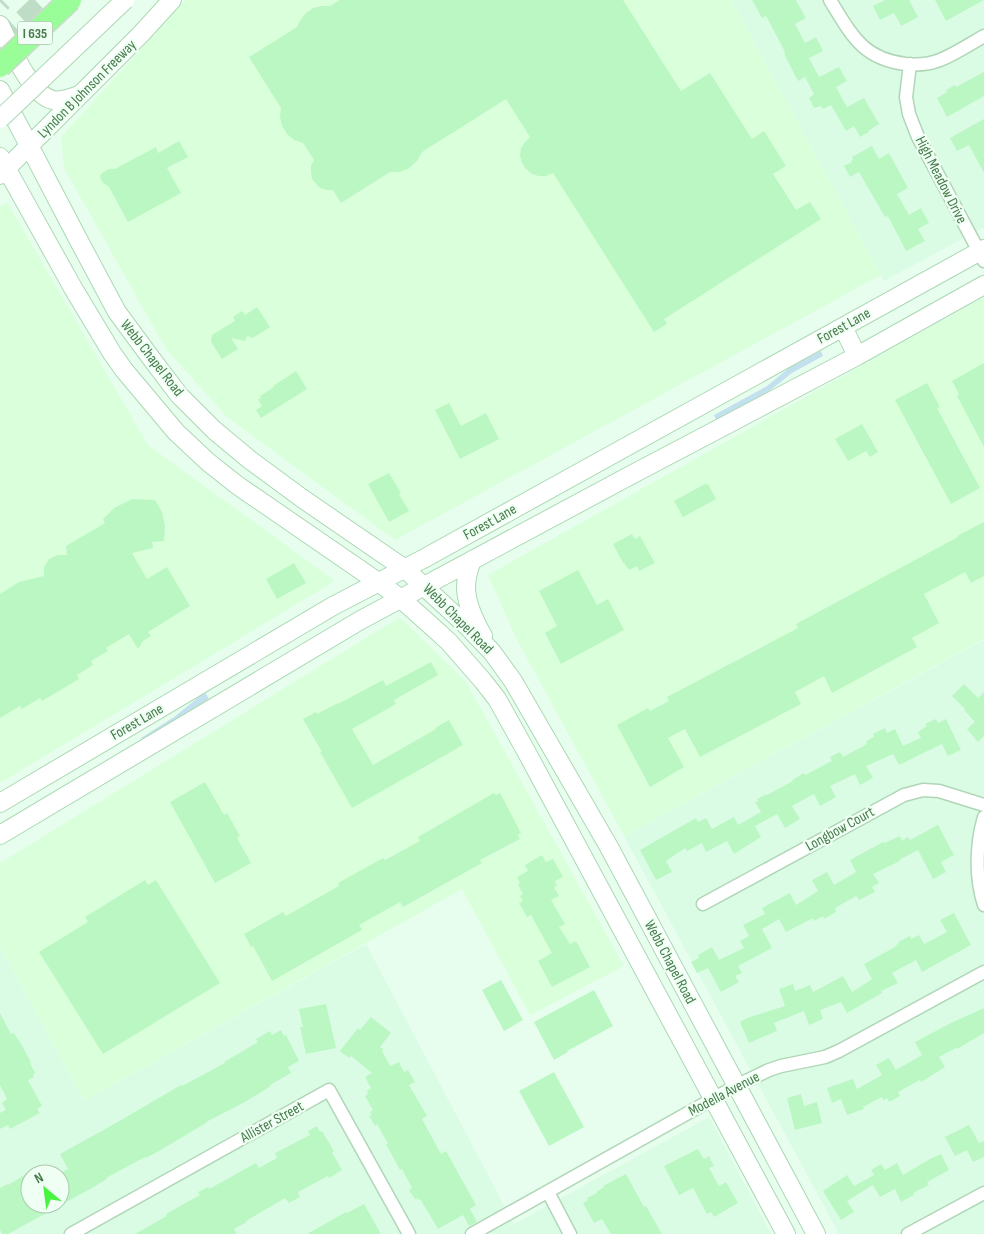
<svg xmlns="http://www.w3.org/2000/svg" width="984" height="1234" viewBox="0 0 984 1234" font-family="'Sofia Sans Condensed',sans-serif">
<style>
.residential{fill:#dafce4;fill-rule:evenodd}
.commercial{fill:#daffdb}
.green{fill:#c3e0ee}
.building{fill:#bbf7c3}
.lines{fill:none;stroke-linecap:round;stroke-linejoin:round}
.highway-tunnel{stroke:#bfddc6;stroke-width:22;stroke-dasharray:22 11;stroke-linecap:butt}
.street-casing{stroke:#b0d6b7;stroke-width:15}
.secondary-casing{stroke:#aad8b2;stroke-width:20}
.street{stroke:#fff;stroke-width:12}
.secondary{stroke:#fff;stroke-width:18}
.secondary-bridge-casing{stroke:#aad8b2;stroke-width:20;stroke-linecap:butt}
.highway-bridge-casing{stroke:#ccdacd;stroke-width:25;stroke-linecap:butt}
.secondary-bridge{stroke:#fff;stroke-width:18}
.highway-bridge{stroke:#99fe98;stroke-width:22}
.labels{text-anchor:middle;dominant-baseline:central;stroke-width:4.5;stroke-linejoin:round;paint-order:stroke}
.shield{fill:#effff4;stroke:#7aa37e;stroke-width:1}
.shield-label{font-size:14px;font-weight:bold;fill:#487b4c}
.street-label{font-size:15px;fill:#487b4c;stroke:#effff4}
</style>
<rect width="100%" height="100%" fill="#e7feef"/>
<!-- residential -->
<path class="residential" d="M731,0H984V227L884,281Z
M984,640V1234H839L624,836Z
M366,944L514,1224L709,1117L771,1234H0V947L84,1101ZM30,1174H60V1204H30Z"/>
<!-- commercial -->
<path class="commercial" d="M186,0H731L881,275L395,540L227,417L166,349L64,168L61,137Z
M7,202L148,445L335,581L0,783V207Z
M984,297V639L624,836L516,638L488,575Z
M400,617L466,682L624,966L530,1015L462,889L84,1101L0,947V863Z"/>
<!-- green -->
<path class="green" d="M821,351L823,356L792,373L768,392L716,420L714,415L767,386L789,368Z
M205,692L209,699L142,740L141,738L174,717Z"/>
<!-- building -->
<path class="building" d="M340,0H623L681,91L710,73L752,139L764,131L786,166L773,174L796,210L810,202L821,219L664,319L667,324L654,332L553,173L546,176H539L532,174L526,169L522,163L520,156L521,148L525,142L530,137L506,99L422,152L417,161L409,168L400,172H390L341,203L333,190H326L320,188L316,184L312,179L311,172V166L314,160L303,143L294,140L287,134L282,126L280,117L281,108L249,57L297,27L301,19L306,13L313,8L322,6H330Z
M752,0H796L806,18L795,24L805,43L816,37L823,51L809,58L819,77L839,67L847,81L836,87L847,107L864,98L879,124L868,131L869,132L860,137L854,126L846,131L831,105L823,109L821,106L814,108L809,98L814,94L805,77L798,81L784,54H785L784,50L766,16L762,18Z
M885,0H909L918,17L901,26L894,13L880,20L873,6Z
M935,0H984L946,21Z
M984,72V96L947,117L937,98L947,92L946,90L955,85L956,87Z
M984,119V173L969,145L957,151L950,138Z
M179,141L188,157L167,168L181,193L128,222L109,187L103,183L101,180L100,176L102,173L109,169H115L156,147L158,153Z
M872,146L879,159L889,153L908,188L897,194L909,215L921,208L929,223L918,229L925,241L906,251L888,216L885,217L859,172L850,177L844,166L852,162L851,161L853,160L852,157Z
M257,307L270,327L253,338L247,336L245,341L231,338L238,349L222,359L211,342L212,335L235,321L233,317L242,311L245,315Z
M984,363V447L957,396L959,394L952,381Z
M296,371L307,389L261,418L256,410L262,406L258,399L261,398L260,396L274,387L273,386Z
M927,383L940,407L937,408L980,488L951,504L895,400Z
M449,403L461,426L486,413L499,439L460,459L435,410Z
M862,424L878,452L870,457L866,451L848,461L835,439Z
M389,473L401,493L399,494L409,511L389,522L368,484Z
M705,484L706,485L708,484L716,499L683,517L674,501Z
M132,499L155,500L162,512L165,526L164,541L152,542L153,548L132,553L147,579L167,567L190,606L148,632L151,636L143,641L138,649L129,634L106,648L108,651L91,661L93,665L77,675L79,679L42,701L40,698L22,709L20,706L0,718V594L19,582L44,576V567L49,559L58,555H67L66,546L105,523L103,519L114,508Z
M984,522V576L971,583L965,572L924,594L939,623L912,638L917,647L832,693L824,676L795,692L801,704L700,757L685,729L668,738L684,767L650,787L617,725L648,708L650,711L669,701L667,697L798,628L796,624L958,537L957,536Z
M632,534L635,539L640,536L655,563L639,571L637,566L629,570L624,563H623L613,544Z
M294,563L306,583L277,599L266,579Z
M578,570L597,605L608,599L624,630L561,664L545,633L557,626L539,591Z
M431,662L438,675L394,700L396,704L352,729L373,765L436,729L435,728L449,720L463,745L352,808L320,752H322L303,719L316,712L317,714L338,703V704L383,680L386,686Z
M964,684L978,698L984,692V736L978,742L967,729L975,722L964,710L965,709L952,696Z
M936,719L938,723L946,719L961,750L948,756L942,744L899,765L893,754L866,766L873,778L860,785L855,774L830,786L836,797L820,806L814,794L792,806L800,819L785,828L777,814L755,826L761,837L734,854L727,841L706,852L702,843L687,851L685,848L666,861L672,872L656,880L640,850L696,818L698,822L706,818L712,829L734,817L738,825L761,812L755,802L758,801L757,799L767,794V795L793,781L792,780L804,773L805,775L832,761L830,757L840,752L843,757L867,744L866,741L874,737L873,734L885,728L887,733L895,729L903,746L921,738L918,732L927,726L925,724Z
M205,782L224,815L227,813L240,836L237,838L251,863L215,883L170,802Z
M494,793L496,795L500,793L521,833L518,835L520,839L480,860L482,863L403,907L400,902L359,925L362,930L272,981L253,946L251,947L244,934L283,912L286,916L339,886L338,883L383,858L385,860L420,841L418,837Z
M938,825L954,855L941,862L946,872L933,879L918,850L899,860L900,861L873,874L879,883L872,887L875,892L859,900L856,896L835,908L836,912L824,919L823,916L814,921L813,918L786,932L779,919L762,929L772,948L738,966L742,973L735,976L739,982L721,992L708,968L697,973L691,962L699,958L698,955L712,947L719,960L744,948L740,941L749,936L743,925L765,914L762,908L790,893L796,905L818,891L812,880L827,872L834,885L856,872L850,860L883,842L884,843L900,836L902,841L908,837L910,840Z
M542,855L546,862L553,859L563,877L555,881L557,886L554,887L559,896L551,900L565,924L559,927L570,944L576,941L590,967L552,987L538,961L552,953L531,915L527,917L519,903L523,901L520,896L523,894L518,884L520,883L517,877L528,871L525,865Z
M145,880L148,885L156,880L220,983L103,1054L39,952L88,922L85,917Z
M954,913L971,945L922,972L916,960L892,973L898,983L881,991L882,993L847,1013L841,1002L820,1010L823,1019L809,1025L804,1011L774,1023L777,1031L749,1043L740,1022L747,1018L785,1006L779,989L793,984L795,991L810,985L813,992L843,976L852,992L872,979L864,964L897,946L896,945L899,944L898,942L910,936L911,939L919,935L924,944L947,932L940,920Z
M501,980L523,1020L504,1031L482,990Z
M594,990L613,1026L567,1051L568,1052L554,1060L534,1022Z
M326,1004L336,1048L306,1054L300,1027H303L299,1009Z
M984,1008V1033L957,1049L956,1048L939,1057L945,1067L921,1082L920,1080L898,1092L900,1096L889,1102L887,1098L883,1100L882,1097L863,1107L864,1109L847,1115L841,1099L832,1103L827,1088L853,1079L857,1089L882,1075L876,1065L889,1058L896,1070L922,1055L915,1042L951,1023Z
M0,1013L11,1034L14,1033L21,1044L31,1062L30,1063L35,1073L33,1075L34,1077L28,1080L42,1106L37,1109L40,1113L10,1129L8,1125L0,1129V1113L6,1110L2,1103L7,1099L0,1085Z
M371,1017L391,1033L380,1047L383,1049L382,1051L390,1066L399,1062L404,1072L408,1070L415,1082L409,1085L427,1116L422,1119L441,1154L446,1151L476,1205L470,1209L477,1222L469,1226L463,1215L438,1229L420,1199L418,1200L417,1198L415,1199L409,1190L412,1188L402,1169L400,1170L386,1144H388L377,1124L375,1126L369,1116L372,1115L370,1112L373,1110L365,1096L368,1094L367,1091L371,1088L365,1077L372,1073L351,1056L349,1058L340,1051L358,1028L360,1030Z
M281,1030L284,1036L286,1035L299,1061L288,1067L291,1073L270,1085L271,1086L245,1102L206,1122V1123L159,1151L146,1158L145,1157L106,1178L107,1179L90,1189L8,1234H2L0,1230V1188L7,1184L8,1185L30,1172V1204H60V1173L68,1169L60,1154L116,1123L181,1085L182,1086L225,1063L224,1062L258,1042L256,1039L270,1031L272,1035Z
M554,1072L584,1127L549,1146L519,1091Z
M801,1094L804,1106L817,1102L822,1123L795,1130L787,1098Z
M969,1125L979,1143L984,1141V1157L973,1162L967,1150L955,1156L945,1137Z
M317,1126L320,1132L322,1131L334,1151L332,1152L342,1170L329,1178L328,1176L298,1192L300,1197L289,1203L285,1198L246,1221L247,1222L234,1229L237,1234H135L167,1216L166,1214L200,1195L198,1192L208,1187L209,1189L256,1163L259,1168L277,1158L275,1153L310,1135L308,1131Z
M698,1149L704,1159L709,1156L714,1166L709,1168L719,1186L726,1182L738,1203L714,1217L711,1212L707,1214L693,1188L679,1195L664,1166Z
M941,1154L949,1170L927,1182L929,1185L913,1193L914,1195L901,1202L895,1189L880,1197L873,1185L847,1201L854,1212L841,1220L823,1191L847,1175L854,1186L874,1175L871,1170L881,1164L885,1170L897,1163L903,1175L930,1159Z
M626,1174L644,1207L646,1206L662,1234H611L602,1219L594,1223L583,1203L588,1200L587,1198L597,1193L596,1192L604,1187L603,1186Z
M364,1204L381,1234H307L346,1212L347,1213Z"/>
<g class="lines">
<!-- highway-tunnel -->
<path class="highway-tunnel" d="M0,2L2,0
M0,43L45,0"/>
<defs>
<path id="street" d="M830,0C851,34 862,59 906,64C917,65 930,64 940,60C955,54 970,44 984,36
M910,64L906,97L909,114L918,137L984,261
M984,817C976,845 975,877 984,905
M703,904L904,795L923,790L939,791L984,805
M548,1192L570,1234
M71,1234L329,1090L409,1234
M472,1234L736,1086L769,1070L781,1066L825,1057L839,1051L984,972
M908,1234L984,1193"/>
<path id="secondary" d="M0,25C10,45 30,95 53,100C62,102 72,97 80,95
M0,90L78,239L117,312L151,358L179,395L214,430L250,460L303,499L405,569L468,627L492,652L513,681L609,847L816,1234
M0,157L73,288L112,353L124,370L176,432L208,462L237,485L378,582L400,598L437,631L449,642L483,681L497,699L526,751L786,1234
M0,175L141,34L172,0
M843,327L857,356
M472,560C469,568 466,578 466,587C466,604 475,622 483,636
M0,803L333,606L425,558L984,249
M0,835L359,621L631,475L857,356L984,285"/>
</defs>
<!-- street casing -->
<use href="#street" class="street-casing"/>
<!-- secondary casing -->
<use href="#secondary" class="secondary-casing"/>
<!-- street -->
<use href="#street" class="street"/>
<!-- secondary -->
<use href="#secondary" class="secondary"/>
<defs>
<path id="secondary-bridge" d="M0,119L125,0"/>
<path id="highway-bridge" d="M0,66L70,0"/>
</defs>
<!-- secondary-bridge casing -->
<use href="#secondary-bridge" class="secondary-bridge-casing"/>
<!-- highway-bridge casing -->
<use href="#highway-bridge" class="highway-bridge-casing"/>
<!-- secondary-bridge -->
<use href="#secondary-bridge" class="secondary-bridge"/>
<!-- highway-bridge -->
<use href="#highway-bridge" class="highway-bridge"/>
</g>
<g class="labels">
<!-- shield labels -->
<rect class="shield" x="17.5" y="21.5" width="35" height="23" rx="4"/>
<g class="shield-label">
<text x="35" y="33">I 635</text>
</g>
<!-- street labels -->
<g class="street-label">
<text transform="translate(87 89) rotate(-45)">Lyndon B Johnson Freeway</text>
<text transform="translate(941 180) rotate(63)">High Meadow Drive</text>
<text transform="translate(844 326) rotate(-29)">Forest Lane</text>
<text transform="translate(152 358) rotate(52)">Webb Chapel Road</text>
<text transform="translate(490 522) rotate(-29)">Forest Lane</text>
<text transform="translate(458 619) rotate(45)">Webb Chapel Road</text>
<text transform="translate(137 722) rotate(-30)">Forest Lane</text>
<text transform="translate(840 829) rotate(-29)">Longbow Court</text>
<text transform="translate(670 962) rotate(62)">Webb Chapel Road</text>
<text transform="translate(724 1094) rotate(-28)">Modella Avenue</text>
<text transform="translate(272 1122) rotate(-29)">Allister Street</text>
</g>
</g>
<!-- north arrow -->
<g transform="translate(45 1189) rotate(331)"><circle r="24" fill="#effff4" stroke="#accab1"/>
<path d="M0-4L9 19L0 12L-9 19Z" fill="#49f440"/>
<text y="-8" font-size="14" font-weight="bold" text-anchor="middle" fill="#487b4c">N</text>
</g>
</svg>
